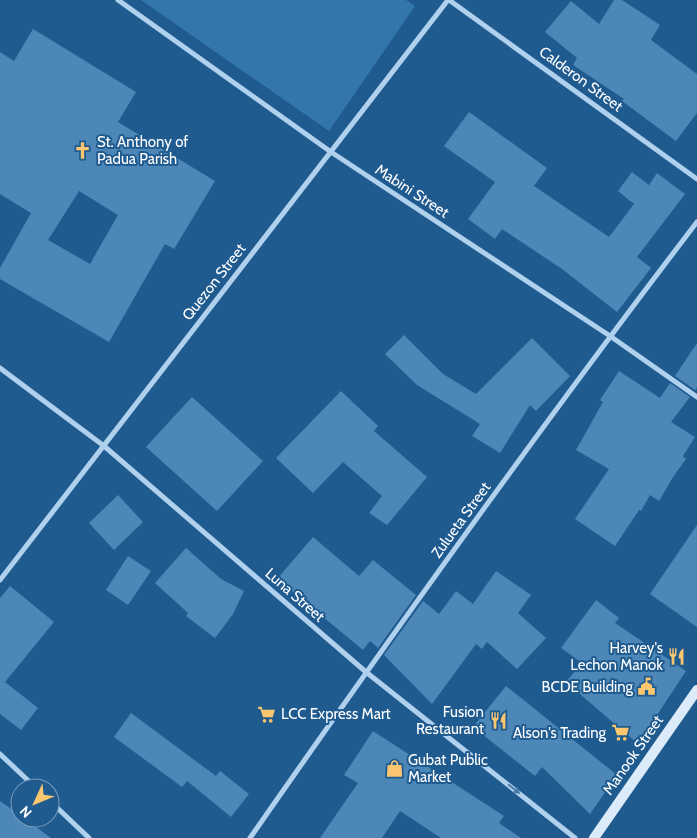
<svg xmlns="http://www.w3.org/2000/svg" width="697" height="838" viewBox="0 0 697 838" font-family="Cabin,sans-serif">
<style>
.green{fill:#3375ad}
.building{fill:#4c87b8;fill-rule:evenodd}
.lines{fill:none;stroke-linecap:round;stroke-linejoin:round}
.minor{stroke:#b0d1ed;stroke-width:5}
.secondary{stroke:#dcebfa;stroke-width:10}
.oneway{fill:#4b7eac}
.labels{text-anchor:middle;dominant-baseline:central;stroke-width:4;stroke-linejoin:round;paint-order:stroke}
.street-label{font-size:15px;fill:#fff;stroke:#205b90}
.poi-label{font-size:15px;fill:#fff;stroke:#205b90;text-anchor:end}
</style>
<rect width="100%" height="100%" fill="#205b90"/>
<!-- green -->
<path class="green" d="M141,0H406L415,6L329,131Z"/>
<!-- building -->
<path class="building" d="M614,0H622L660,25L651,40L697,74V113L676,141L622,101L624,99L573,65L577,58L545,32L571,1L599,24Z
M33,29L136,92L118,122L215,181L174,249L165,244L109,342L0,279V268L31,213L0,194V52L14,61ZM79,191L118,215L90,264L48,240Z
M469,112L547,168L534,186L609,237L634,204L618,191L632,172L649,185L657,173L685,194L637,257L651,268L617,312L562,269L502,229L495,239L468,219L495,182L444,146Z
M404,335L443,374L476,394L532,338L570,376L536,411L530,405L500,453L472,436L480,424L417,385L385,354Z
M697,343V388L695,390L675,376Z
M619,371L660,398L670,383L690,397L671,422L695,437L683,456L686,459L673,477L659,501L650,495L641,511L639,510L615,546L575,519L609,469L576,450L603,402L600,400Z
M341,391L378,426L374,431L427,477L387,525L369,513L382,496L343,462L313,493L276,458Z
M192,397L263,461L217,511L146,447Z
M118,495L143,522L114,550L89,523Z
M697,525V627L650,594Z
M313,537L359,576L373,560L416,595L378,648L370,641L363,650L277,579Z
M186,548L221,579L244,591L233,614L215,638L186,616L188,613L155,583Z
M128,556L151,571L128,605L106,590Z
M496,571L531,595L518,613L546,638L517,669L487,642L482,649L476,644L432,704L384,655L423,601L439,614L456,591L473,604Z
M10,586L54,622L5,682L38,708L21,730L0,714V598Z
M596,600L619,618L615,623L686,671L638,744L566,682L582,663L561,648Z
M506,686L617,775L590,814L542,767L535,776L473,727Z
M131,713L216,776L220,771L249,794L231,817L187,781L182,787L114,737Z
M373,731L504,816L499,823L521,838H441L400,811L382,838H320L358,783L344,775Z
M0,801L20,815V818H24L51,838H0Z"/>
<g class="lines">
<!-- minor -->
<path class="minor" d="M118,0L331,152L610,336L697,397
M449,0L697,179
M0,368L104,446L366,672L575,838
M0,580L448,0
M0,754L36,788
M50,801L89,838
M250,838C395,630 543,423 697,222"/>
<!-- secondary -->
<path class="secondary" d="M594,838L697,690"/>
</g>
<!-- one-way arrows -->
<defs><path id="oneway-solid" d="M-6-.8H1V-3.2L6.5 0L1 3.2V.8H-6Z" transform="scale(1.25)"/></defs>
<use class="oneway" href="#oneway-solid" transform="translate(514 789) rotate(38)"/>
<!-- icons -->
<defs>
<symbol id="church-bare" viewBox="-9 -9 18 18"><path d="M-1.2-6h2.4v3.5h3.3v2.4h-3.3V6h-2.4V-.1h-3.3v-2.4h3.3Z" fill="#fac670" stroke="#205b90" stroke-width="2.5" paint-order="stroke"/></symbol>
<symbol id="restaurant-bare" viewBox="-9 -9 18 18"><path d="M-5-6h1v4h1v-4h1v4h1v-4h1v5L-1.5 .5V6h-2V.5L-5-1ZM5-6V6H3V1.5H1.5Q1.5-4 5-6Z" fill="#fac670" stroke="#205b90" stroke-width="2.5" paint-order="stroke"/></symbol>
<symbol id="civic-bare" viewBox="-9 -9 18 18"><path d="M-.6-6.5H3V-4.5H.6V-3L4-1V1h2V6H-6V1h2V-1L-.6-3ZM-1.2 2.5V6h2.4V2.5Z" fill="#fac670" stroke="#205b90" stroke-width="2.5" paint-order="stroke"/></symbol>
<symbol id="supermarket-bare" viewBox="-9 -9 18 18"><path d="M-6-5.5h2.5l.6 2H6L4.5 2H-2.5L-4.4-4H-6ZM-1.5 3.2a1.3 1.3 0 1 0 .1 0ZM3 3.2a1.3 1.3 0 1 0 .1 0Z" fill="#fac670" stroke="#205b90" stroke-width="2.5" paint-order="stroke"/></symbol>
<symbol id="shop-bare" viewBox="-9 -9 18 18"><path d="M-5-2.5h2.3a2.7 3.5 0 0 1 5.4 0H5L5.5 6h-11ZM-1.5-2.5h3a1.5 2.3 0 0 0-3 0Z" fill="#fac670" stroke="#205b90" stroke-width="2.5" paint-order="stroke"/></symbol>
</defs>
<g fill-rule="evenodd">
<use href="#church-bare" x="70" y="138" width="25" height="25"/>
<use href="#restaurant-bare" x="664" y="644" width="25" height="25"/>
<use href="#civic-bare" x="634" y="674" width="25" height="25"/>
<use href="#supermarket-bare" x="254" y="702" width="25" height="25"/>
<use href="#restaurant-bare" x="486" y="708" width="25" height="25"/>
<use href="#supermarket-bare" x="608" y="720" width="25" height="25"/>
<use href="#shop-bare" x="382" y="756" width="25" height="25"/>
</g>
<g class="labels">
<!-- street labels -->
<g class="street-label">
<text transform="translate(581 79) rotate(36)">Calderon Street</text>
<text transform="translate(412 191) rotate(33)">Mabini Street</text>
<text transform="translate(214 282) rotate(-52)">Quezon Street</text>
<text transform="translate(461 520) rotate(-54)">Zulueta Street</text>
<text transform="translate(295 595) rotate(41)">Luna Street</text>
<text transform="translate(633 755) rotate(-55)">Manook Street</text>
</g>
<!-- poi labels -->
<g class="poi-label">
<text x="97" y="142" text-anchor="start">St. Anthony of<tspan x="97" dy="17">Padua Parish</tspan></text>
<text x="663" y="648">Harvey's<tspan x="663" dy="17">Lechon Manok</tspan></text>
<text x="633" y="687">BCDE Building</text>
<text x="484" y="712">Fusion<tspan x="484" dy="17">Restaurant</tspan></text>
<text x="281" y="714" text-anchor="start">LCC Express Mart</text>
<text x="606" y="733">Alson's Trading</text>
<text x="408" y="760" text-anchor="start">Gubat Public<tspan x="408" dy="17">Market</tspan></text>
</g>
</g>
<!-- north arrow -->
<g transform="translate(35 803) rotate(226)"><circle r="24" fill="#205b90" stroke="#799dbc"/>
<path d="M0-4L9 19L0 12L-9 19Z" fill="#fac670"/>
<text y="-8" font-size="14" font-weight="bold" text-anchor="middle" fill="#ffffff">N</text>
</g>
</svg>
